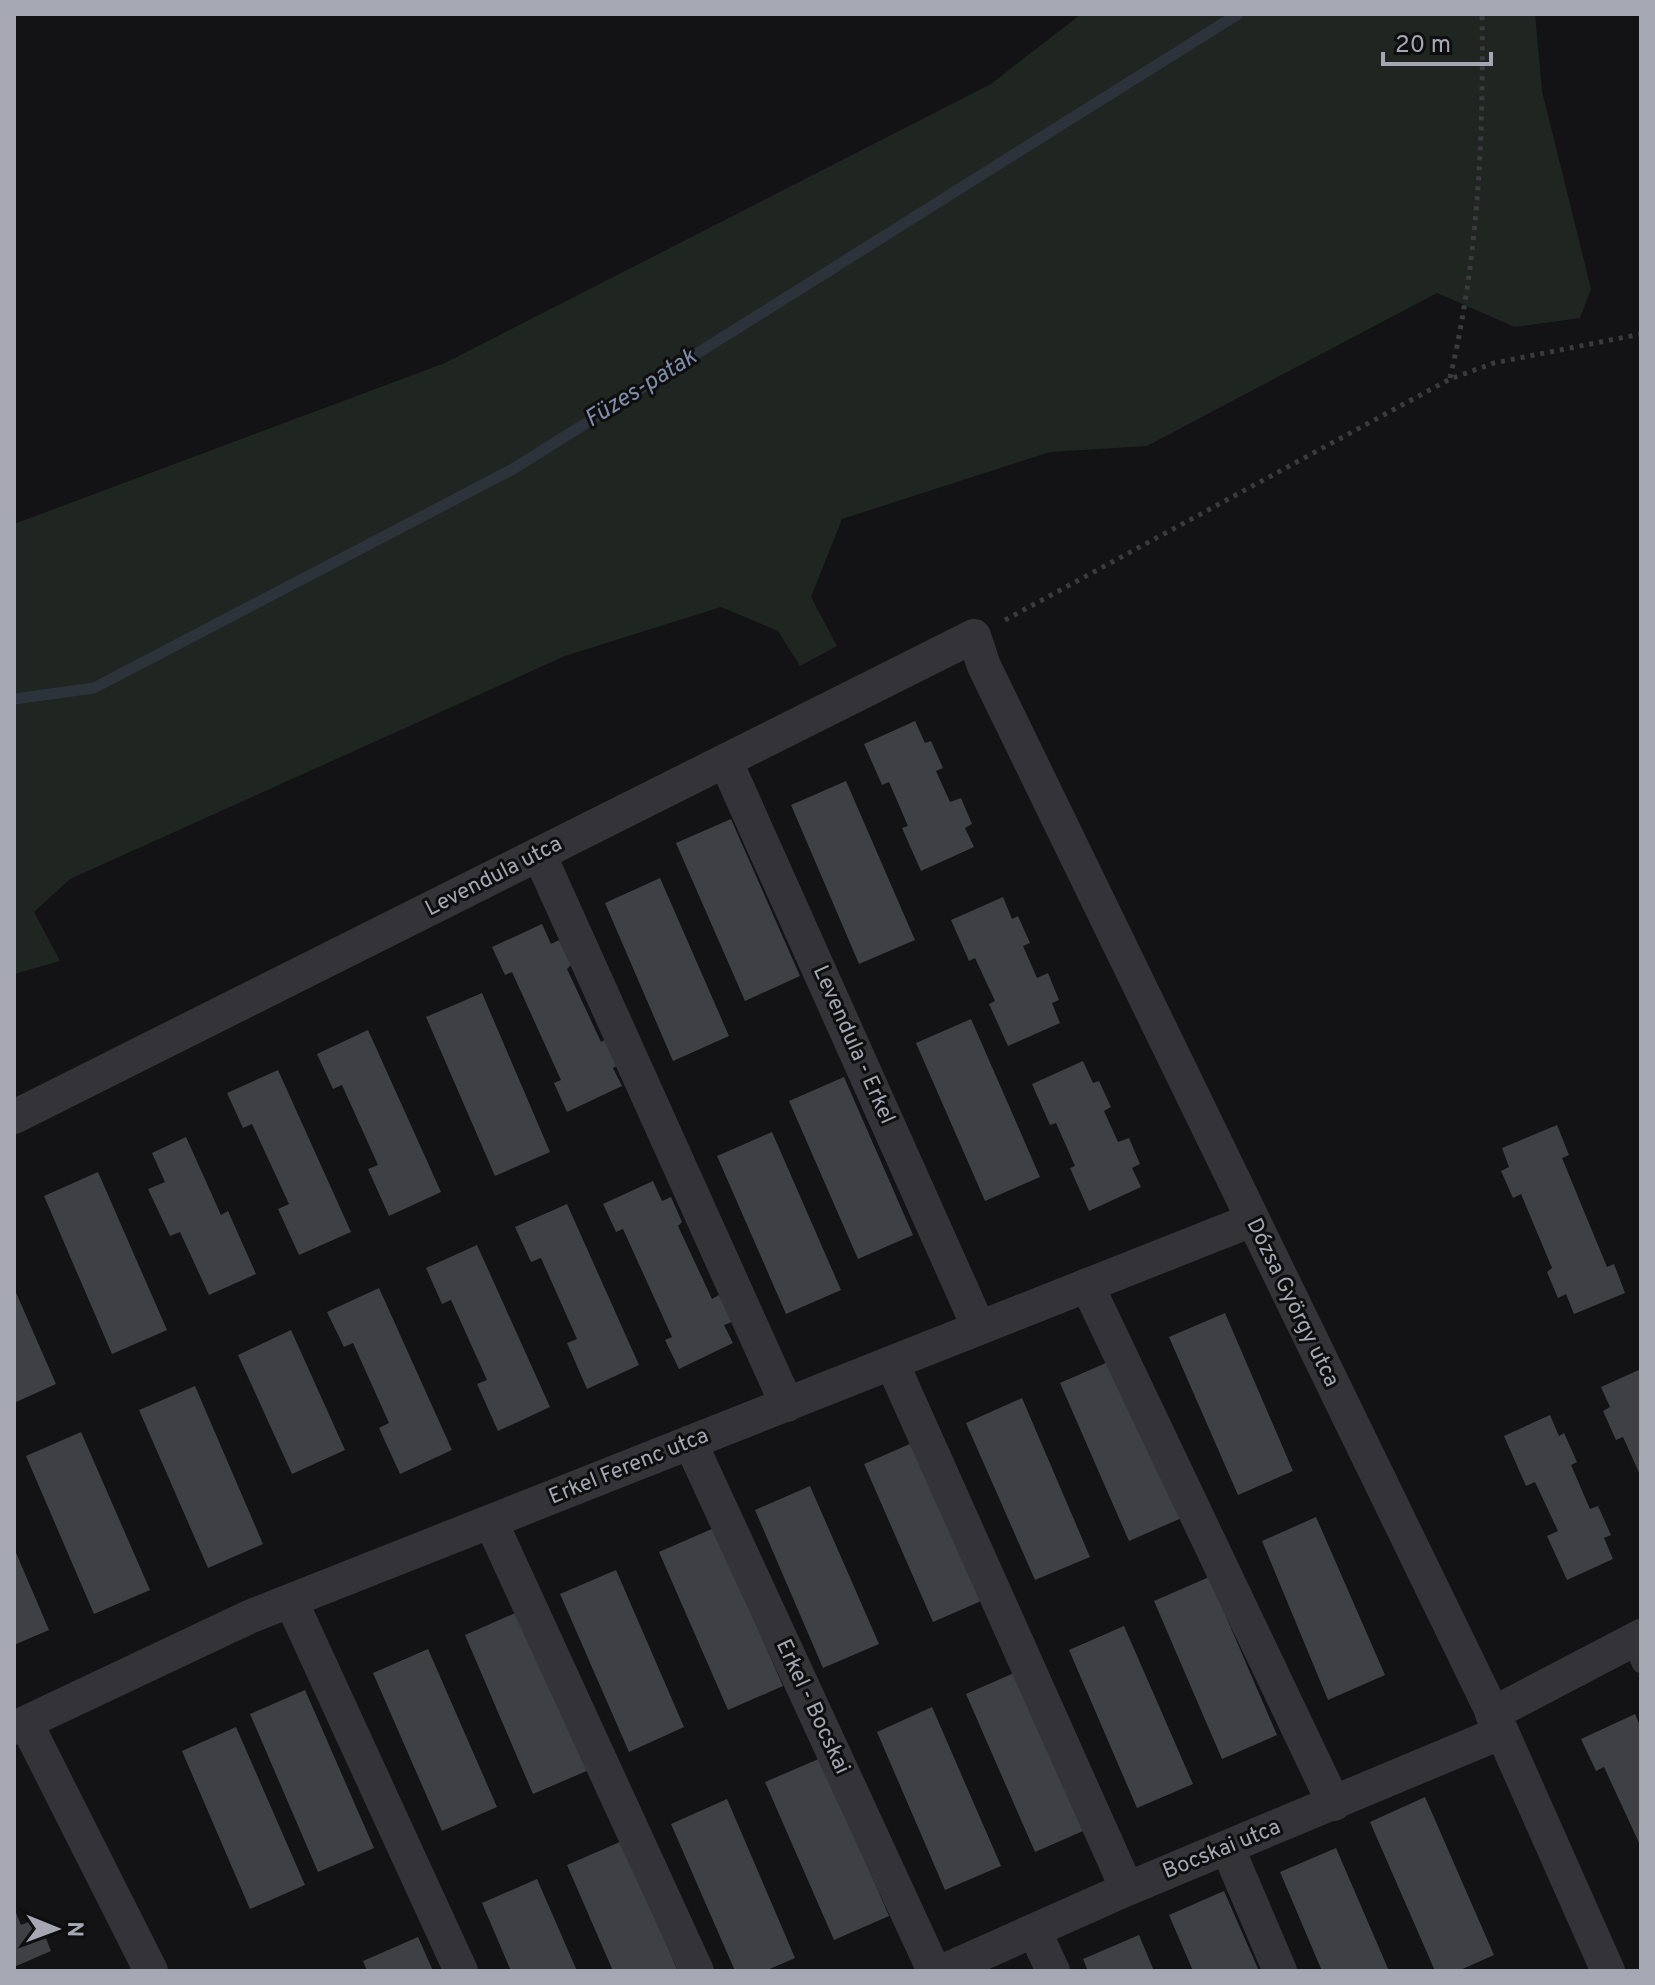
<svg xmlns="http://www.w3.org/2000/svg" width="1655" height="1985" viewBox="0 0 1655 1985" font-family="Overpass,sans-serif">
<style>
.green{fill:#1f2621}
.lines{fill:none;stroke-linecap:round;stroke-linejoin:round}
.stream{stroke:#2d333b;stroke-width:11}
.building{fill:#3f4044}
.path{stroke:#3a3a3f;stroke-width:5;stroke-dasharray:4 6;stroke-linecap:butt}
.service{stroke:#343438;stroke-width:18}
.minor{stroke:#343438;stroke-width:34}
.labels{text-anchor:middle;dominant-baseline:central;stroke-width:6;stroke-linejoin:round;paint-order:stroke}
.street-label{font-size:22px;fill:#a5a7b3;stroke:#0e0e0f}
.water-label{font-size:24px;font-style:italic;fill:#7f8eab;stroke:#0e0e0f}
</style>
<rect width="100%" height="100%" fill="#131214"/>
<!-- green -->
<path class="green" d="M1081,14H1535L1542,91L1591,289L1580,318L1515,327L1437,293L1147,446L1050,452L842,519L811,597L837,646L800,666L778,631L721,607L565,656L70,879L34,912L60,961L14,974V524L445,363L991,84Z"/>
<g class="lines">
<!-- stream -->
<path class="stream" d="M14,699L94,688L513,469L1238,14"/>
</g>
<!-- building -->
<path class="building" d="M915,721L925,743L931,741L943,768L936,771L950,802L961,798L972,824L965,828L974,847L921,871L902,828L908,826L889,782L882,785L864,744Z
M846,781L915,940L859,964L791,805Z
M731,819L800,976L745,1001L676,843Z
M660,878L729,1036L673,1061L605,903Z
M1003,897L1012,919L1018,916L1030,943L1023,946L1037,978L1048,973L1059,1000L1052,1003L1060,1023L1008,1046L989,1004L995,1001L975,958L969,961L951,920Z
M542,924L551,944L559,940L571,965L567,969L601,1042L608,1038L621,1064L613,1068L622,1086L567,1112L554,1083L561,1080L512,972L505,975L492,947Z
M482,993L550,1152L495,1176L426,1017Z
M971,1019L1040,1177L985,1201L916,1043Z
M368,1030L441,1192L389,1216L368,1169L378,1165L342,1085L333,1089L317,1054Z
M1083,1061L1093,1083L1099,1081L1111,1107L1104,1111L1118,1142L1129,1138L1140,1164L1132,1168L1141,1187L1089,1211L1070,1168L1075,1166L1056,1123L1050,1125L1032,1084Z
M278,1070L351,1232L299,1255L278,1209L289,1204L252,1124L243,1128L227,1093Z
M844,1077L913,1235L858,1259L789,1101Z
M1557,1125L1569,1155L1562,1158L1607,1267L1614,1264L1625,1293L1574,1314L1566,1294L1558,1298L1547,1272L1552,1268L1521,1194L1513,1198L1501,1171L1509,1167L1502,1148Z
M772,1132L841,1290L786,1314L717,1156Z
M186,1137L221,1215L228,1211L256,1274L209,1295L180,1232L170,1236L148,1189L165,1182L152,1153Z
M98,1172L167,1330L112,1354L44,1196Z
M653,1181L662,1201L671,1197L682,1222L678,1226L712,1299L719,1295L732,1322L724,1325L733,1343L679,1369L665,1340L672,1337L623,1229L616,1232L603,1204Z
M567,1204L639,1365L587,1389L567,1343L577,1339L541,1258L531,1262L515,1227Z
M477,1245L550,1407L498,1431L477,1384L487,1380L451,1300L442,1304L426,1268Z
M14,1288L56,1384L14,1403Z
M379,1288L452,1450L400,1474L379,1428L389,1423L353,1343L344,1347L327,1312Z
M1225,1313L1293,1471L1238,1495L1169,1337Z
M291,1330L345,1450L292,1474L238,1355Z
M1115,1359L1184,1517L1129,1541L1060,1383Z
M1641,1369V1477L1623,1437L1616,1440L1603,1411L1610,1407L1601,1387Z
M195,1386L263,1544L208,1568L139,1410Z
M1022,1398L1090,1557L1035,1580L966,1423Z
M1550,1415L1559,1436L1564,1433L1577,1462L1571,1465L1590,1509L1598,1506L1611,1535L1604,1538L1613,1559L1567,1580L1547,1536L1558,1531L1535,1482L1526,1486L1504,1436Z
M81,1432L150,1590L94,1614L26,1456Z
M919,1440L988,1598L933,1622L864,1464Z
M810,1486L879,1644L823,1668L755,1510Z
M1316,1517L1385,1675L1328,1700L1262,1541Z
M714,1528L783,1686L728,1710L659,1552Z
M14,1548L49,1630L14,1645Z
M616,1570L684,1727L629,1752L560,1594Z
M1209,1577L1277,1735L1222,1759L1154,1601Z
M520,1611L589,1770L533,1794L465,1635Z
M1124,1626L1193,1784L1137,1808L1069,1650Z
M428,1649L497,1807L442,1831L373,1673Z
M1021,1670L1090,1828L1035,1852L966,1694Z
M305,1690L374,1848L318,1872L250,1714Z
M932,1707L1001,1866L945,1890L877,1732Z
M1635,1714L1641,1728V1847L1604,1767L1596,1771L1581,1739Z
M236,1727L305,1885L250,1909L182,1751Z
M821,1758L889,1916L834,1940L765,1782Z
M1425,1797L1494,1955L1458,1971H1435L1370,1822Z
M727,1799L795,1958L765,1971H735L671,1824Z
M622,1841L678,1971H613L567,1865Z
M1336,1848L1389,1971H1322L1280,1872Z
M537,1879L577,1971H511L482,1903Z
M1224,1891L1259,1971H1193L1169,1915Z
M14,1908L21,1925L38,1918L51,1951L14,1967Z
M1139,1935L1154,1971H1088L1083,1959Z
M418,1937L433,1971H367L363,1961Z"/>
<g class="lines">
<!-- path -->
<path class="path" d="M1450,378C1478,260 1484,134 1482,14
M1005,620L1450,379L1494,363L1641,334"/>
<!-- service -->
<path class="service" d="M1631,1642L1641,1664"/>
<!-- minor -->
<path class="minor" d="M726,762L979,1328
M539,854L787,1405
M14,1117L974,636L984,666L1502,1732L1608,1971
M1087,1285L1334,1804
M892,1363L1127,1889
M690,1442L934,1971
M491,1522L697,1971
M291,1601L461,1971
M1492,1714L1641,1636
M27,1725L151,1971
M14,1728L249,1617L1252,1220
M1228,1849L1280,1971
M1035,1932L1053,1971
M943,1971L1127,1889L1502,1732"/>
</g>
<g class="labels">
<!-- street labels -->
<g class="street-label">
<text transform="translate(494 877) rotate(-27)">Levendula utca</text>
<text transform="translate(853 1045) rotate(66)">Levendula - Erkel</text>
<text transform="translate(1292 1303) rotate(64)">Dózsa György utca</text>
<text transform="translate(629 1467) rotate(-22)">Erkel Ferenc utca</text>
<text transform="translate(812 1707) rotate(65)">Erkel - Bocskai</text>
<text transform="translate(1222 1850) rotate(-22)">Bocskai utca</text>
</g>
<!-- water labels -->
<g class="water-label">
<text transform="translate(641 389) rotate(-32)">Füzes-patak</text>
</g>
</g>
<!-- border -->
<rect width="1655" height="1985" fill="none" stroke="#a5a7b3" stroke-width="32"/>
<!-- north arrow -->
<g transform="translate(56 1929) rotate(91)" stroke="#0e0e0f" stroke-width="6" paint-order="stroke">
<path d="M0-6L14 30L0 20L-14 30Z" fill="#a5a7b3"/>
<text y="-12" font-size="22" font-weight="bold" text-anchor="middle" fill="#a5a7b3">N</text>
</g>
<!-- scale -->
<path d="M1383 52v12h108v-12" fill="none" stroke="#a5a7b3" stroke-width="4"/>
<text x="1395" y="52" font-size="24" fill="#a5a7b3" stroke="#0e0e0f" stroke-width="6" paint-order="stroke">20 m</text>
</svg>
